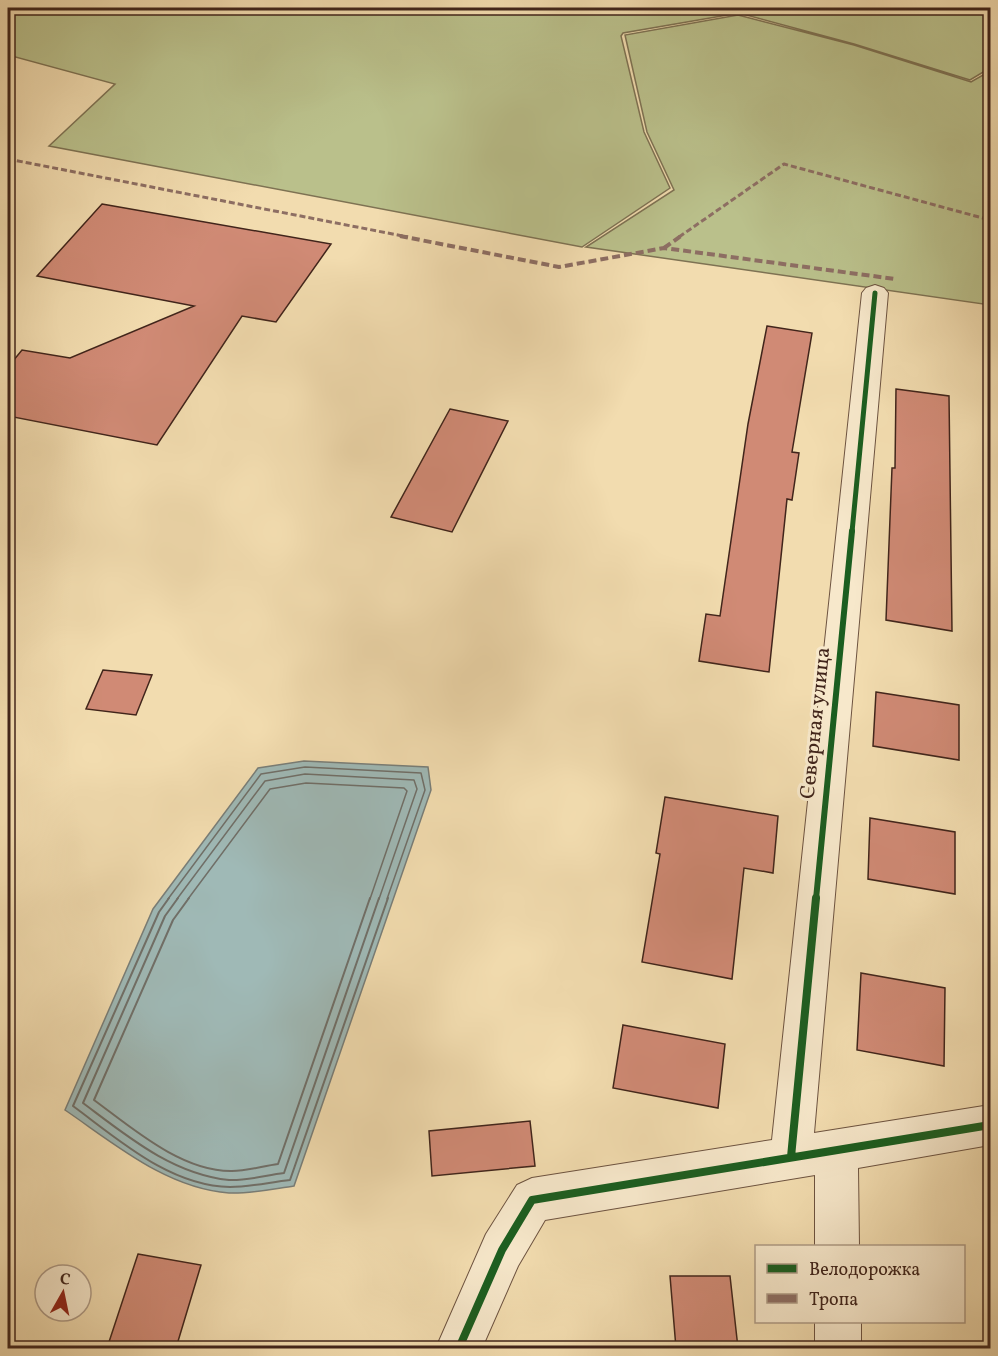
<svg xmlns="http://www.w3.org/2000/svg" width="998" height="1356" viewBox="0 0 998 1356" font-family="Vollkorn,serif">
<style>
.green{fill:#bac08b;stroke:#7e7253;stroke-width:1.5}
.water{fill:#9fb9b6;stroke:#797e78;stroke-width:1.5}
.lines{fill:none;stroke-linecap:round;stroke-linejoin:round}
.shore-far1{stroke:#706f68;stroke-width:1.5}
.shore{stroke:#706f68;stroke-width:2}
.building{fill:#d08a75;stroke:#41251b;stroke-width:1.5}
.minor-casing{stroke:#6d5340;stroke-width:2}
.minor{fill:#f7e8cb;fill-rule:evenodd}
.quiet-far1{stroke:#8d6e63;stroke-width:3;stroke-dasharray:6 3;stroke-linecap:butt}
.quiet{stroke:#8d6e63;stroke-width:4;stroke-dasharray:8 4;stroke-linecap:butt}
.cycleway-far2-casing{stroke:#f7e8cb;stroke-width:8}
.cycleway-far1-casing{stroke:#f7e8cb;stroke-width:10}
.cycleway-casing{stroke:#f7e8cb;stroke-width:11}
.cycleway-far2{stroke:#1b5e20;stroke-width:5}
.cycleway-far1{stroke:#1b5e20;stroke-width:6}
.cycleway{stroke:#1b5e20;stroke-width:8}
.labels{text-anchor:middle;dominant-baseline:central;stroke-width:6;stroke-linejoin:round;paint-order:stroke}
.street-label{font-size:21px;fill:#41251b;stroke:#f7e8cb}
</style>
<rect width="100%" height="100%" fill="#f2dcaf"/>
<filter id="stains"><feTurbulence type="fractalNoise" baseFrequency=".00333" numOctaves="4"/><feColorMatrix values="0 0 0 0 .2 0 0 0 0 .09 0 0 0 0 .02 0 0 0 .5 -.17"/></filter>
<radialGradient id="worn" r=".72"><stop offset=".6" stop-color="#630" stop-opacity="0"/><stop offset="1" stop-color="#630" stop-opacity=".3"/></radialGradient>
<!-- green -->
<path class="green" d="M8,8H981L990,14V68L970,80L854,44L739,13L623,33L621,36L644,132L670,188L582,247L49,146L115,84L8,55Z
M738,15L854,45L971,82L990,71V305L586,247L674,190L647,132L625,35Z"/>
<!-- water -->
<path class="water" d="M304,761L428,767L431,790L294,1186C273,1189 250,1194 229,1193C166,1188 115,1144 65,1110L153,909L258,768Z"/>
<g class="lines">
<!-- shore-far1 -->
<path class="shore-far1" d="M168,899L261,774L305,767L421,773L425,790L387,899
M177,899L265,781L305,774L414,780L417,789L379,899
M188,899L270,789L306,783L404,788L407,791L370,899"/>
<!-- shore -->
<path class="shore" d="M169,898L159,912L73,1106C119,1140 170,1186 230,1187C250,1187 271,1182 290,1180L388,898
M178,898L165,916L83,1103C127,1136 172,1174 229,1180C246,1181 267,1175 284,1173L379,898
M189,898L173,920L94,1100C132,1128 182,1172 232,1171C247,1171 263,1166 278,1164L370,898"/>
</g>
<!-- building -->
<path class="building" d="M102,204L331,244L276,322L242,316L157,445L8,416V367L22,350L70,358L194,306L37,276Z
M767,326L812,333L792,452L799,453L792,500L787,499L769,672L699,661L706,614L720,616L748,424Z
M896,389L949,396L952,631L886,620L892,468H895Z
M450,409L508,421L452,532L391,517Z
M103,670L152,675L136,715L86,709Z
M876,692L959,705V760L873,746Z
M665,797L778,816L773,873L744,868L732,979L642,962L660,854L656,853Z
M870,818L955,832V894L868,879Z
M861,973L945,988L944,1066L857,1050Z
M623,1025L725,1044L718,1108L613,1088Z
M530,1121L535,1166L432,1176L429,1131Z
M138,1254L201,1265L176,1348H107Z
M670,1276H730L738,1348H676Z"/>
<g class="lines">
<defs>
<path id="minor" d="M875,285L884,288L888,293L814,1133L990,1105V1145L858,1168L859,1246H815V1175L545,1220L518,1266L482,1348H436L486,1234L517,1185L532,1178L772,1140L862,293L866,288Z
M815,1322H861V1348H815Z"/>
</defs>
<!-- minor casing -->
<use href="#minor" class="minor-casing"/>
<!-- minor -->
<use href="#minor" class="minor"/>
<!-- quiet-far1 -->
<path class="quiet-far1" d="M8,159L408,237
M679,237L784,164L990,220"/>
<!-- quiet -->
<path class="quiet" d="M400,236L559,267L664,248L895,279
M664,248L681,236"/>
<defs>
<path id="cycleway-far2" d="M852,532L875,293"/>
<path id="cycleway-far1" d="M816,899L852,531"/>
<path id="cycleway" d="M791,1157L816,898
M459,1348L502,1250L532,1200L990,1125"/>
</defs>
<!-- cycleway-far2 casing -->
<use href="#cycleway-far2" class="cycleway-far2-casing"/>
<!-- cycleway-far1 casing -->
<use href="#cycleway-far1" class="cycleway-far1-casing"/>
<!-- cycleway casing -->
<use href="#cycleway" class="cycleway-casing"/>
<!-- cycleway-far2 -->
<use href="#cycleway-far2" class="cycleway-far2"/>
<!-- cycleway-far1 -->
<use href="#cycleway-far1" class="cycleway-far1"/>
<!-- cycleway -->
<use href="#cycleway" class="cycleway"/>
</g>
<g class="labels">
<!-- street labels -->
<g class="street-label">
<text transform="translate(816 723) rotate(-84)">Северная улица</text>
</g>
</g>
<!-- margin -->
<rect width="998" height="1356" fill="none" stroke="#f2dcaf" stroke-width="30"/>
<rect x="9" y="9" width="980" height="1338" fill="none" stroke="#41251b" stroke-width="3"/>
<rect x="15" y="15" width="968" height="1326" fill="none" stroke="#41251b" stroke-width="1.5"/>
<!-- legend -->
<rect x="755" y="1245" width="210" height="78" fill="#f7e8cb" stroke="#ae9a85" stroke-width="1.5"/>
<rect x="767" y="1264" width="30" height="9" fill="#1b5e20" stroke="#ae9a85" stroke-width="1.5"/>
<text x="809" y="1275" font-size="18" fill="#41251b">Велодорожка</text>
<rect x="767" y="1294" width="30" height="9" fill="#8d6e63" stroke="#ae9a85" stroke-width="1.5"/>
<text x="809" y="1305" font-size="18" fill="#41251b">Тропа</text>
<!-- north arrow -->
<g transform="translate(63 1293) rotate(9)"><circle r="28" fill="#f7e8cb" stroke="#ae9a85" stroke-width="1.5"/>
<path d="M0-4.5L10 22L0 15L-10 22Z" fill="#8f2418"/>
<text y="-9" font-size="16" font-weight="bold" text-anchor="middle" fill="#41251b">С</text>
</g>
<rect width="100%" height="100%" filter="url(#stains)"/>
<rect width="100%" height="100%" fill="url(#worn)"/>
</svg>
